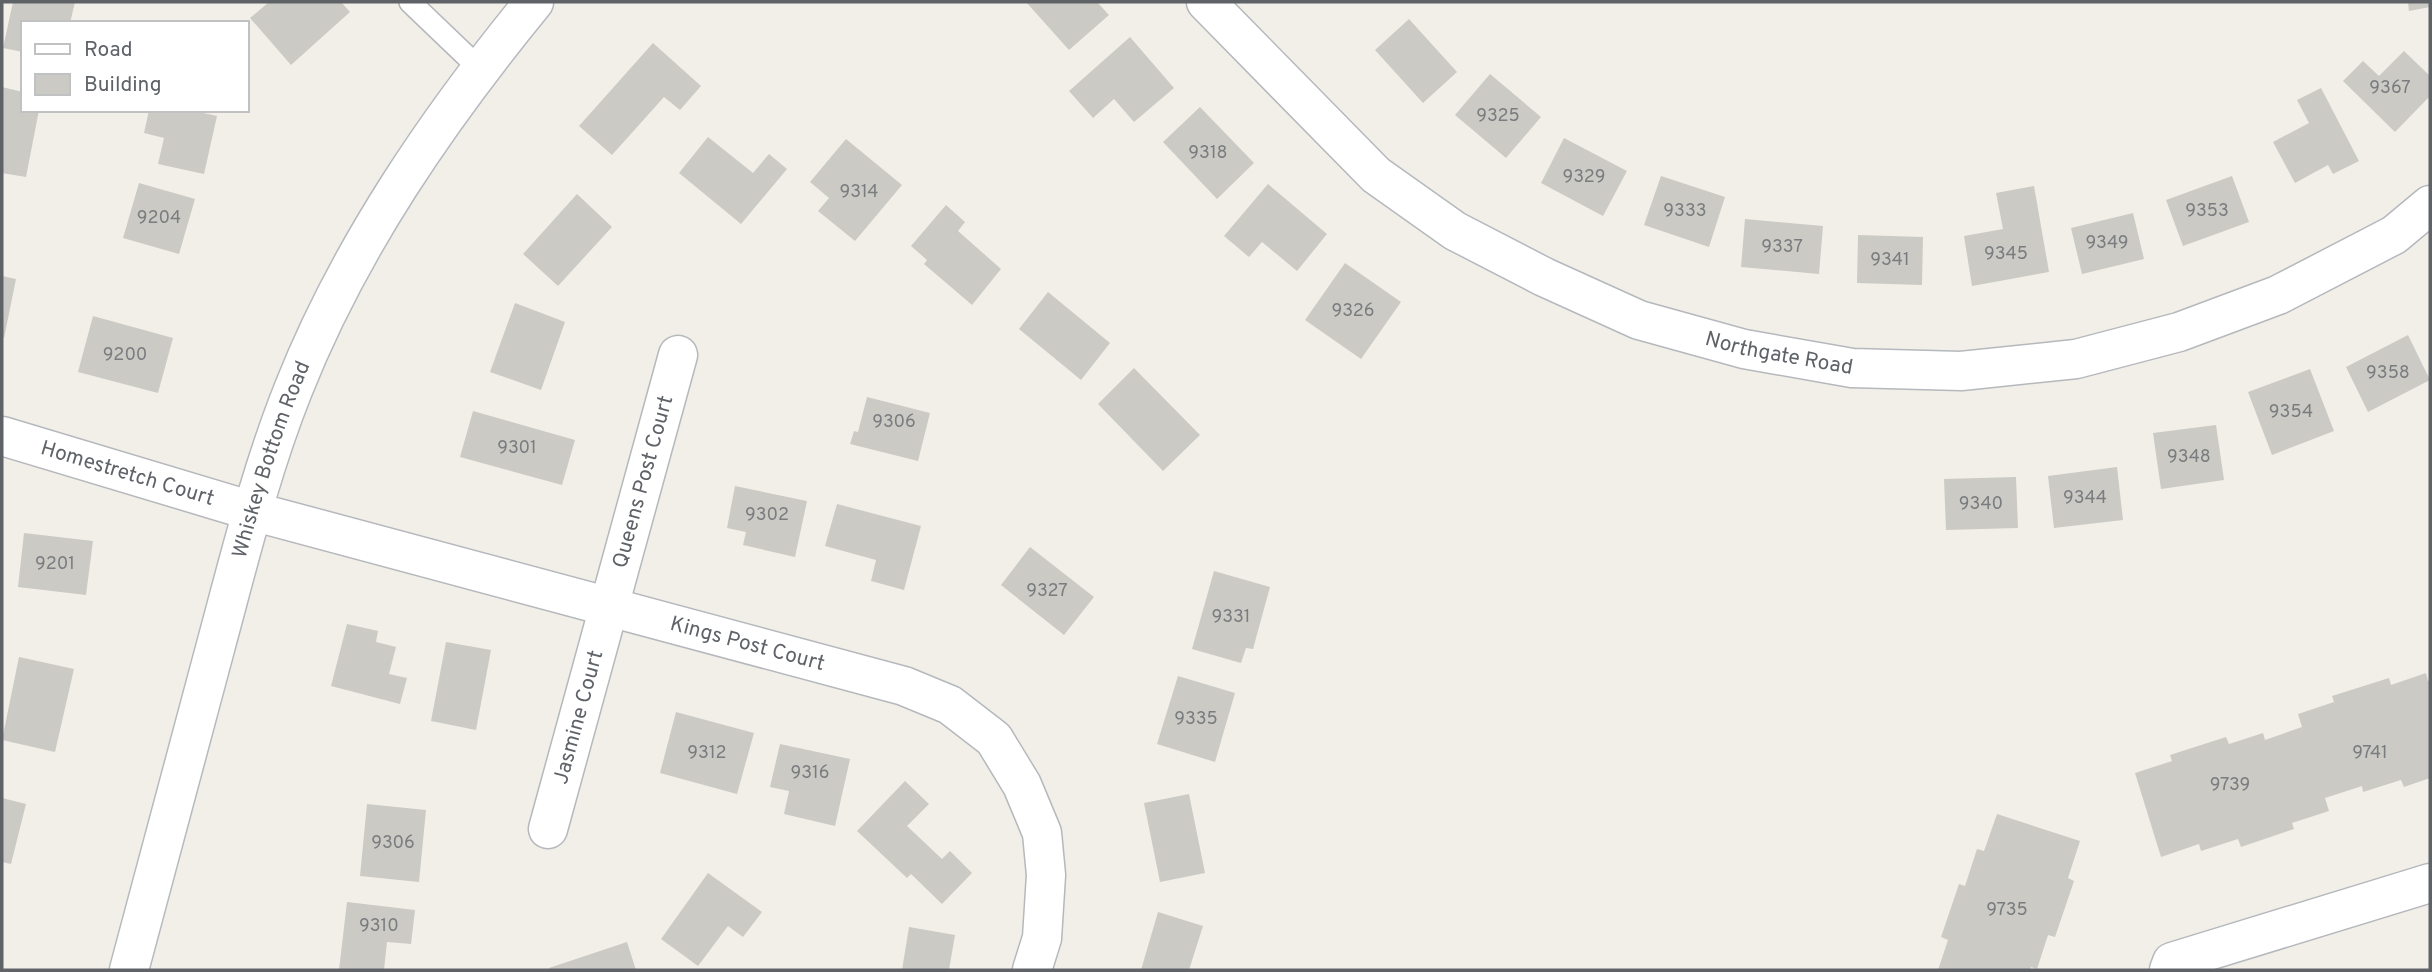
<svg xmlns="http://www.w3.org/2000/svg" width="2432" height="972" viewBox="0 0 2432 972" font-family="Overpass,sans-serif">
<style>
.building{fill:#cccac5}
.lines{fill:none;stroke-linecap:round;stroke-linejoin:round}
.lane-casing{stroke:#b5b8bc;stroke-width:24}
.street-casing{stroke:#b5b8bc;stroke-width:41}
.secondary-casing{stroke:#b6babf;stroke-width:41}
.lane{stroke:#fff;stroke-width:21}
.street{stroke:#fff;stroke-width:38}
.secondary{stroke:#fff;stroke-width:38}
.labels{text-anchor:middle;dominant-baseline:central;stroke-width:5;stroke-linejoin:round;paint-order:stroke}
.number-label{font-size:18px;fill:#7a7d7f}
.street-label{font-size:21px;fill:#5f6368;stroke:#fff}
</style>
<rect width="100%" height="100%" fill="#f1efe8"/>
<!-- building -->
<path class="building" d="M13,2H75L70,23H23V52L3,48Z
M269,2H341L350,12L291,65L250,18Z
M1026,2H1097L1109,15L1069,50Z
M2408,2H2430V7L2409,11Z
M1409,19L1457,72L1423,103L1375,50Z
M1130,37L1174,88L1134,122L1114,99L1093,118L1069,91Z
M653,43L701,86L680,110L664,97L612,155L579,126Z
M2404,51L2430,76V96L2395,132L2343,81L2363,61L2379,76Z
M1490,74L1541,117L1506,158L1455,115Z
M2,87L23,92V110H39L26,177L2,173Z
M2321,88L2359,161L2333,174L2328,165L2295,183L2273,142L2309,123L2297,100Z
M1200,107L1254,163L1217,199L1163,142Z
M149,110H190L217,116L204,174L158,164L164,138L144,133Z
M708,137L753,173L769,154L787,169L741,224L679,173Z
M1564,138L1627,171L1603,216L1541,183Z
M846,139L902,185L855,241L818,211L829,198L810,182Z
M1661,176L1725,197L1709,247L1644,225Z
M2232,176L2249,222L2183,246L2166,200Z
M139,183L195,199L179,254L123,238Z
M1268,184L1327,234L1297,271L1262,242L1249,257L1224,236Z
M2034,186L2049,272L1972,286L1964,236L2003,229L1996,193Z
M577,194L612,227L558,286L523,254Z
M946,205L965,222L958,231L1001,269L972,305L924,264L927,260L911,246Z
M2133,213L2144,259L2082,274L2071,228Z
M1745,219L1823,226L1819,274L1741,267Z
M1858,235L1923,237L1922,285L1857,283Z
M1345,263L1401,302L1361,359L1305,320Z
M2,276L16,279L4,338H2Z
M1048,292L1110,343L1081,380L1019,329Z
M515,303L565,322L541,390L490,372Z
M93,316L173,338L158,393L78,372Z
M2408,335L2430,380L2368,412L2346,367Z
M1134,368L1200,435L1163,471L1098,404Z
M2310,369L2334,431L2272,455L2248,392Z
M867,397L930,413L918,461L850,444L854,431L858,432Z
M473,411L575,440L562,485L460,457Z
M2216,425L2224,480L2161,489L2153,433Z
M2117,467L2123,520L2054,528L2048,476Z
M2016,477L2018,528L1946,530L1944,479Z
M735,486L807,501L795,557L743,545L746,532L727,528Z
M837,504L921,526L904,590L871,581L876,560L825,546Z
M24,533L93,541L86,595L18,587Z
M1030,547L1094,597L1064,635L1001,585Z
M1214,571L1270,587L1253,649L1246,648L1241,663L1192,649Z
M347,624L378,631L376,642L396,647L389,674L407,678L400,704L331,686Z
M446,642L491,650L476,730L431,721Z
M19,657L74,669L55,752L2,740Z
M2426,673L2428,681L2430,680V778L2404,787L2401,780L2363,792L2362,786L2325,798L2329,811L2292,823L2294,829L2241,847L2238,839L2201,851L2199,844L2161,857L2135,773L2172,761L2170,755L2226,737L2229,744L2263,733L2265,740L2302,727L2298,714L2334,702L2332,696L2389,678L2391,685Z
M1178,676L1235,693L1215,762L1157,744Z
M676,712L754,733L737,794L660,773Z
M780,744L850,759L835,826L784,814L789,791L770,787Z
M905,781L929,804L907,826L942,859L950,851L972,873L942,904L911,874L907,878L857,831Z
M1189,794L1205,873L1160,882L1144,803Z
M2,798L26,804L11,864L2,862Z
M367,804L426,810L419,882L360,876Z
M1997,814L2080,841L2068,878L2074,881L2055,937L2048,935L2037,969L2031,967L2030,970H1938L1948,940L1941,937L1959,884L1965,886L1977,849L1984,851Z
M708,873L762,912L743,937L728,926L698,966L661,939Z
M347,902L415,910L411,944L387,942L384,970H339Z
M1158,912L1203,926L1189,970H1141Z
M909,927L955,935L949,970H902Z
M627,942L636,970H550L549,968Z"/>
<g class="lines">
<defs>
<path id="lane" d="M410,2L480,69"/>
<g id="street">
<path id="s1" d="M1206,2L1376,175L1455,231L1544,277L1639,320L1744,349L1852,368L1961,371L2076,359L2179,332L2278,295L2394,235L2430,205"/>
<path id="s2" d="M2,436L252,511L904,686L950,705L994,739L1022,785L1042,833L1046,875L1042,938L1032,970"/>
<path id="s3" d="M548,829L678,355"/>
<path d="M2169,970L2172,962L2430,883"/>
</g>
<g id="secondary">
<path id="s4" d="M129,970C158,862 187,754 216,645C239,560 260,473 293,390C349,248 438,119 534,2"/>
</g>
</defs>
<!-- lane casing -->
<use href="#lane" class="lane-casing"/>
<!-- street casing -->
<use href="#street" class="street-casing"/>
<!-- secondary casing -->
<use href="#secondary" class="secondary-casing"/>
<!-- lane -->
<use href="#lane" class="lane"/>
<!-- street -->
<use href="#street" class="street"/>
<!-- secondary -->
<use href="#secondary" class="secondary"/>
</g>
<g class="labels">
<!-- number labels -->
<g class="number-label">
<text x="2390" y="88">9367</text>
<text x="1498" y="116">9325</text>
<text x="1208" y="153">9318</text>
<text x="1584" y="177">9329</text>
<text x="859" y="192">9314</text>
<text x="1685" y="211">9333</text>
<text x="2207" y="211">9353</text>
<text x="159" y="218">9204</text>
<text x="2107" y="243">9349</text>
<text x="1782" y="247">9337</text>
<text x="2006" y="254">9345</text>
<text x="1890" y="260">9341</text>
<text x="1353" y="311">9326</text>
<text x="125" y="355">9200</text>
<text x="2388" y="373">9358</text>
<text x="2291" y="412">9354</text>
<text x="894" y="422">9306</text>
<text x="517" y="448">9301</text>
<text x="2189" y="457">9348</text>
<text x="2085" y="498">9344</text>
<text x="1981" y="504">9340</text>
<text x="767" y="515">9302</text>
<text x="55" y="564">9201</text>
<text x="1047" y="591">9327</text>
<text x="1231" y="617">9331</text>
<text x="1196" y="719">9335</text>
<text x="707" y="753">9312</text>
<text x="2370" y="753">9741</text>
<text x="810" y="773">9316</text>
<text x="2230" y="785">9739</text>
<text x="393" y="843">9306</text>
<text x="2007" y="910">9735</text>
<text x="379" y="926">9310</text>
</g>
<!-- street labels -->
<g class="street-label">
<text stroke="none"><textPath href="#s1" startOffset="688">Northgate Road</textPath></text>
<text stroke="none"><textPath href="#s4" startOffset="530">Whiskey Bottom Road</textPath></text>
<text stroke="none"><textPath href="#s2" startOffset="131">Homestretch Court</textPath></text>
<text stroke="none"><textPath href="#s3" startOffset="360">Queens Post Court</textPath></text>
<text stroke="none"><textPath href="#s2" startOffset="774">Kings Post Court</textPath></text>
<text stroke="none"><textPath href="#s3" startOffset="116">Jasmine Court</textPath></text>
</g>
</g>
<!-- border -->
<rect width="2432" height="972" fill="none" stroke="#5f6368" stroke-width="7"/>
<!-- legend -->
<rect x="21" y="21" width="228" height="91" fill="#ffffff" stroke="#bfc1c3" stroke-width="2"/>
<rect x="35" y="44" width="35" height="10" fill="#ffffff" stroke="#bfc1c3" stroke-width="2"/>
<text x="84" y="56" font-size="21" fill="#5f6368">Road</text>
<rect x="35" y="74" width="35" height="21" fill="#cccac5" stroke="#bfc1c3" stroke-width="2"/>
<text x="84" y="91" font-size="21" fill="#5f6368">Building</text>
</svg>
